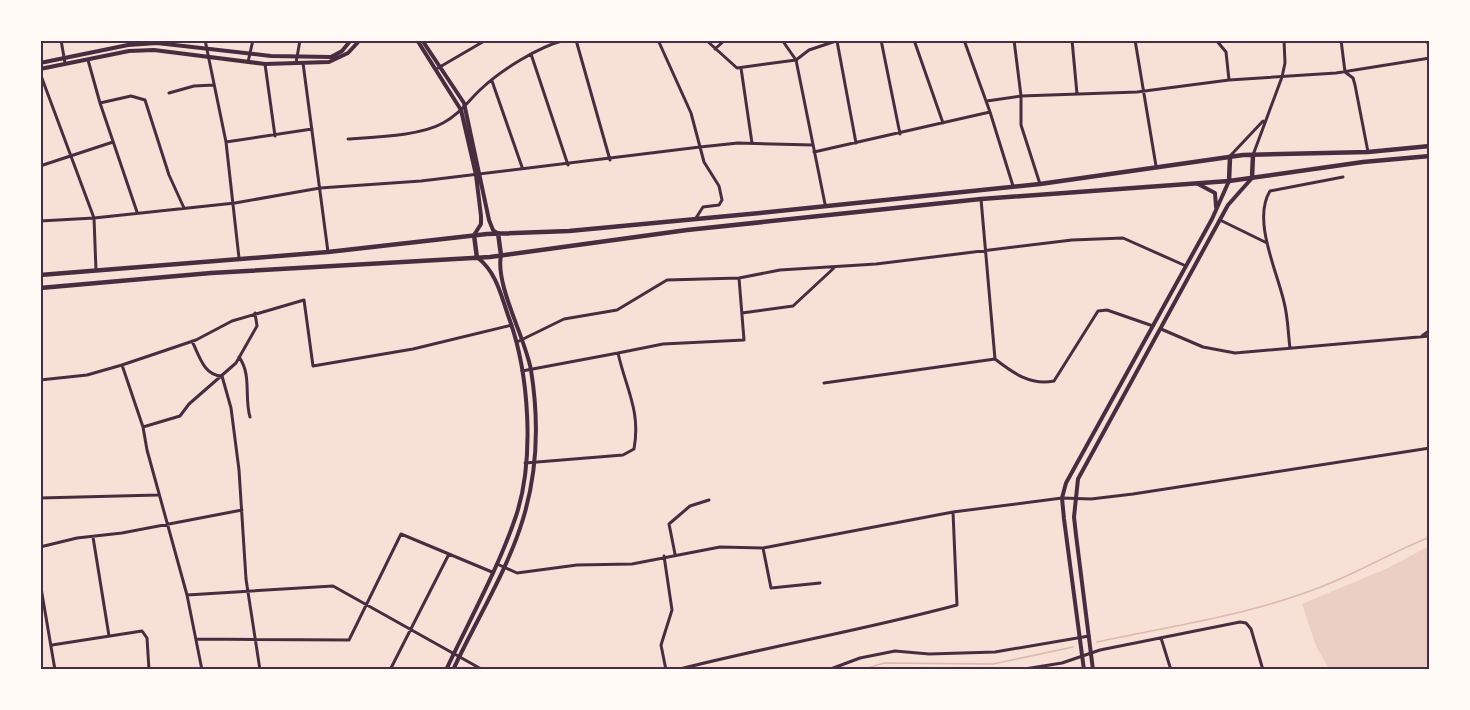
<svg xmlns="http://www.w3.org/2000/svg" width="1470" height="710" viewBox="0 0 1470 710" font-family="'Titillium Web',sans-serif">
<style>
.green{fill:#ebcfc5}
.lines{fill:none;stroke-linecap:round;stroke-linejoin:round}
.stream{stroke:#dcb8b0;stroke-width:1.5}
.minor{stroke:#4a2c40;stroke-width:3}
.tertiary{stroke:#4a2c40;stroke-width:3}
.secondary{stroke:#4a2c40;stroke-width:4}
.trunk{stroke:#4a2c40;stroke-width:4.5}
.neatline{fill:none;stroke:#4a2c40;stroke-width:2}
</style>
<rect width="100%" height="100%" fill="#f7e1d7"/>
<!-- green -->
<path class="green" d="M1429,546V669H1329L1316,646L1302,604L1388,568Z"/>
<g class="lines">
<!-- stream -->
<path class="stream" d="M1097,642C1176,625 1258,614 1333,582C1366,568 1397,550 1430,537
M861,670L884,663L993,664L1073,647"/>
<!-- minor -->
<path class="minor" d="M61,40L65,63
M205,40L226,142L239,258
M576,40L610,160
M658,40L691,113L704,162L719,186L722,200L719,205L703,207L696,218
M706,40L737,68L796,60L809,50L839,40
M782,40L796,60L825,204
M881,40L900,134
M914,40L943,123
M1014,40L1021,96L1137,92L1229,80L1336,73L1430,58
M1072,40L1077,94
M1135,40L1156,166
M1216,40L1226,52L1229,80
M1341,40L1345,72L1353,78L1355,85L1368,152
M1427,40L1430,50
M837,41L856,143
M715,49L725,40
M531,54L568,165
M88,60L100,103L137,212
M248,62L253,40
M296,63L300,40
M303,63L328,252
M265,64L275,136
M438,68L486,40
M741,68L752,143
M40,73L94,218L96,270
M492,81L522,167
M169,93L194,86L214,85
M987,101L1021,96V125L1040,184
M100,103L131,96L145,100L169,175L184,208
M990,112L1013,186
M348,139C375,137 420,136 443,123C459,115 469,100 481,89C501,70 538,47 565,40
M226,142L312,129
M814,152L990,112L964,40
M40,166L113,142
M1220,220L1267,243
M40,221L94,218L235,203L320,188L421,181L700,147L738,143L813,145
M742,313L793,306L835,267
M1161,329L1203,347L1235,353L1430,336
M1422,336L1430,330
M192,341C199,355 204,376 222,376L231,408L239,470L246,579L260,670
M517,342L564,319L617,310L667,280L739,278L780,270L876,264L1072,240L1123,238L1186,266
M1290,348C1288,333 1288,317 1284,302C1277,271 1252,220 1270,191L1343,177
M618,353L663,344L744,340L739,278
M239,357C252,375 244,397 250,417
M995,359C1013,373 1031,386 1054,381L1098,311L1107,310L1153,326
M122,365L143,427L147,450L187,595L202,670
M522,371L618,353C626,389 641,411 634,449L623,455L525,463
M40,380L87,375L122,365L196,340L232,321L304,300L313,366L413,349L512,325
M824,383L995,359L981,199
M143,427L180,416L189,404L236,363L257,326L255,313
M40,498L158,495
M93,537L109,636
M40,547L77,538L122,533L242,510
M763,548L771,588L820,583
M675,554L669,524L690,506L709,500
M664,556L672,610L661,645L666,670
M497,564L517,573L577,565L632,564L720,547L763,548L953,512L1062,498L1091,499L1133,494L1430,448
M40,582L55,670
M187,595L333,586L483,670
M1161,638L1171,670
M196,639L349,640L401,534L492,572
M52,645L142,631L147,638L149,670
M390,670L449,554
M676,670C770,646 864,630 957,605L953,512
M828,670L860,658L895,651L929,654L995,652L1089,636
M1018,670L1062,663L1100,650L1240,622L1246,623L1251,629L1263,670"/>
<!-- tertiary -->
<path class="tertiary" d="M1231,155L1263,121
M1253,155L1282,77L1285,63L1284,40"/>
<!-- secondary -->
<path class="secondary" d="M417,40L461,110L476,175L481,216V224L474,235
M422,40L464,103L489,220L493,230L497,233
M40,63L128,45L157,43L271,56L331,57L342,51L351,40
M40,69L129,51L154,50L265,64L329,62L348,53L360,40
M1198,184L1215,193L1216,207
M446,670C470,619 498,569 516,516C535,459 529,373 509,318C501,296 497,273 478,258
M453,670C476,620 507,572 523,519C538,470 539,420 531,370C525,337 495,285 501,255
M1084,670L1064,519L1062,498L1066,483L1212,219L1229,181
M1093,670L1076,535L1074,517L1078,479L1228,205L1252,178"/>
<!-- trunk -->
<path class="trunk" d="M1252,178L1253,155
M1229,181L1230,157
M498,233L501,255
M474,235L477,258
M40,275L328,252L487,234L569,231L760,213L1040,184L1243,155L1368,152L1430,146
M40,288L211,273L490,257L687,230L981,199L1229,181L1363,162L1430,156"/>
</g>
<!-- border -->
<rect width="1470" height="710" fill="none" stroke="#fffaf5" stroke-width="84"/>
<rect x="42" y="42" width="1386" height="626" class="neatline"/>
</svg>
